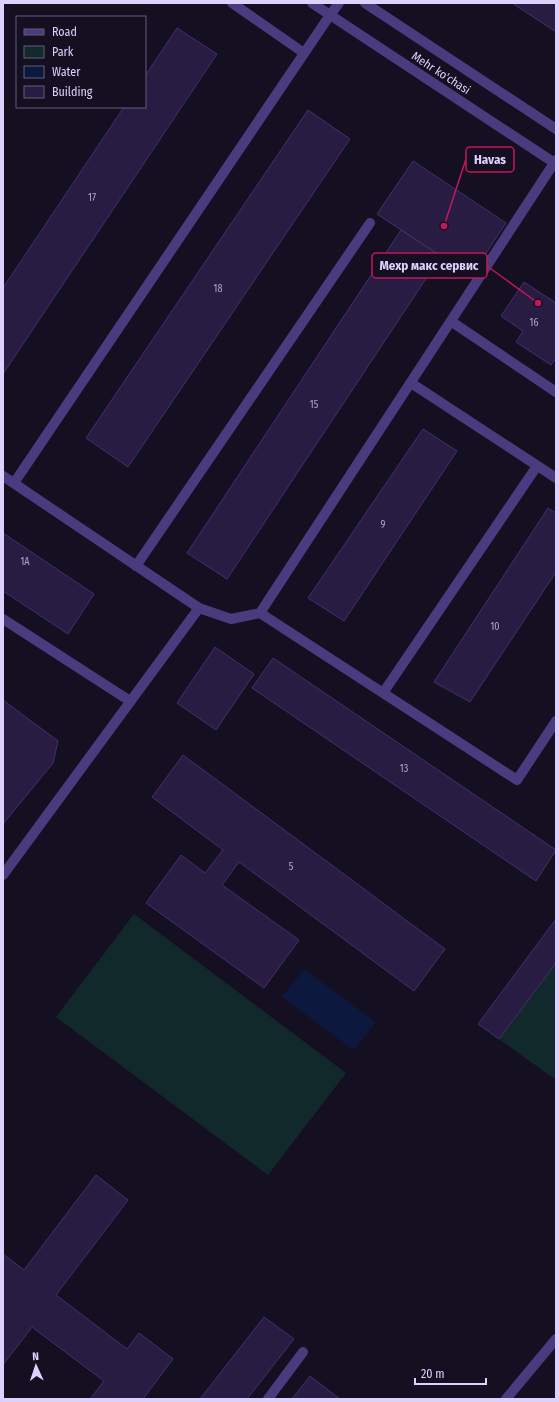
<svg xmlns="http://www.w3.org/2000/svg" width="559" height="1402" viewBox="0 0 559 1402" font-family="'Fira Sans Condensed',sans-serif">
<style>
.green{fill:#12292c}
.water{fill:#0c183e}
.building{fill:#291c42;stroke:#442f6d}
.lines{fill:none;stroke-linecap:round;stroke-linejoin:round}
.lane{stroke:#483c7f;stroke-width:10}
.street{stroke:#483c7f;stroke-width:10}
.labels{text-anchor:middle;dominant-baseline:central;stroke-width:3.5;stroke-linejoin:round;paint-order:stroke}
.number-label{font-size:10px;fill:#b0a4ce}
.street-label{font-size:12px;fill:#ddd2fd;stroke:#150f22}
.leader{fill:none;stroke:#c2185b;stroke-width:1.5}
.callout-dot{fill:#c2185b;stroke:#150f22;stroke-width:1.5}
.callout{fill:#150f22;stroke:#c2185b;stroke-width:1.5}
.callout-label{font-size:13px;text-anchor:middle;font-weight:bold;fill:#ddd2fd}
</style>
<rect width="100%" height="100%" fill="#150f22"/>
<!-- green -->
<path class="green" d="M134,914L346,1073L268,1175L56,1017Z
M556,963V1080L499,1039Z"/>
<!-- water -->
<path class="water" d="M304,969L376,1022L354,1050L282,997Z"/>
<!-- building -->
<path class="building" d="M512,3H556V32Z
M177,28L217,54L3,374V288L124,107H145V76Z
M308,110L350,139L128,467L86,438Z
M413,161L506,223L471,276L377,214Z
M401,230L441,256L227,579L187,553Z
M524,282L556,303V358L551,365L516,342L523,331L501,316Z
M423,429L457,451L344,621L308,598Z
M548,508L556,513V572L470,702L434,682Z
M3,533L94,594L68,634L3,591Z
M215,647L254,674L216,730L177,703Z
M273,658L556,850L536,881L252,688Z
M3,700L58,741L53,763L3,824Z
M183,755L445,949L414,991L239,862L222,885L299,940L264,988L146,903L181,855L205,873L223,850L152,797Z
M556,919V963L499,1039L478,1024Z
M96,1175L128,1200L56,1295L127,1349L139,1333L173,1359L143,1399H90L104,1381L32,1327L3,1365V1254L24,1270Z
M264,1317L294,1339L247,1399H200Z
M310,1376L340,1399H292Z"/>
<g class="lines">
<!-- lane -->
<path class="lane" d="M232,3L304,53
M452,322L556,392
M411,383L556,478
M14,483L330,15
M136,566L370,223
M260,613L517,780L556,721
M3,619L130,701
M383,693L537,466
M268,1399L303,1352
M506,1399L556,1339"/>
<!-- street -->
<path class="street" d="M312,3L556,164
M365,3L556,129
M330,15L339,3
M3,476L199,608L231,619L260,613L556,160
M3,875L199,608"/>
</g>
<g class="labels">
<!-- number labels -->
<g class="number-label">
<text x="92" y="198">17</text>
<text x="218" y="289">18</text>
<text x="534" y="323">16</text>
<text x="314" y="405">15</text>
<text x="383" y="525">9</text>
<text x="25" y="562">1А</text>
<text x="495" y="627">10</text>
<text x="404" y="769">13</text>
<text x="291" y="867">5</text>
</g>
<!-- street labels -->
<g class="street-label">
<text transform="translate(441 73) rotate(33)">Mehr ko'chasi</text>
</g>
</g>
<!-- callouts -->
<path class="leader" d="M444 226L466 159M538 303L487 266"/>
<g class="callout-dot">
<circle cx="444" cy="226" r="4"/>
<circle cx="538" cy="303" r="4"/>
</g>
<g class="callout">
<rect x="466" y="147" width="48" height="25" rx="4"/>
<rect x="372" y="253" width="115" height="25" rx="4"/>
</g>
<g class="callout-label">
<text x="490" y="164">Havas</text>
<text x="429" y="270">Мехр макс сервис</text>
</g>
<!-- border -->
<rect width="559" height="1402" fill="none" stroke="#ddd2fd" stroke-width="8"/>
<!-- legend -->
<rect x="16" y="16" width="130" height="92" fill="#150f22" stroke="#655d7a"/>
<rect x="24" y="29" width="20" height="6" fill="#483c7f" stroke="#655d7a"/>
<text x="52" y="36" font-size="12" fill="#ddd2fd">Road</text>
<rect x="24" y="46" width="20" height="12" fill="#12292c" stroke="#655d7a"/>
<text x="52" y="56" font-size="12" fill="#ddd2fd">Park</text>
<rect x="24" y="66" width="20" height="12" fill="#0c183e" stroke="#655d7a"/>
<text x="52" y="76" font-size="12" fill="#ddd2fd">Water</text>
<rect x="24" y="86" width="20" height="12" fill="#291c42" stroke="#655d7a"/>
<text x="52" y="96" font-size="12" fill="#ddd2fd">Building</text>
<!-- north arrow -->
<g transform="translate(36 1366) rotate(357)" stroke="#150f22" stroke-width="3" paint-order="stroke">
<path d="M0-3L7 15L0 10L-7 15Z" fill="#ddd2fd"/>
<text y="-6" font-size="11" font-weight="bold" text-anchor="middle" fill="#ddd2fd">N</text>
</g>
<!-- scale -->
<path d="M415 1378v6h71v-6" fill="none" stroke="#ddd2fd" stroke-width="2"/>
<text x="421" y="1378" font-size="12" fill="#ddd2fd" stroke="#150f22" stroke-width="3" paint-order="stroke">20 m</text>
</svg>
